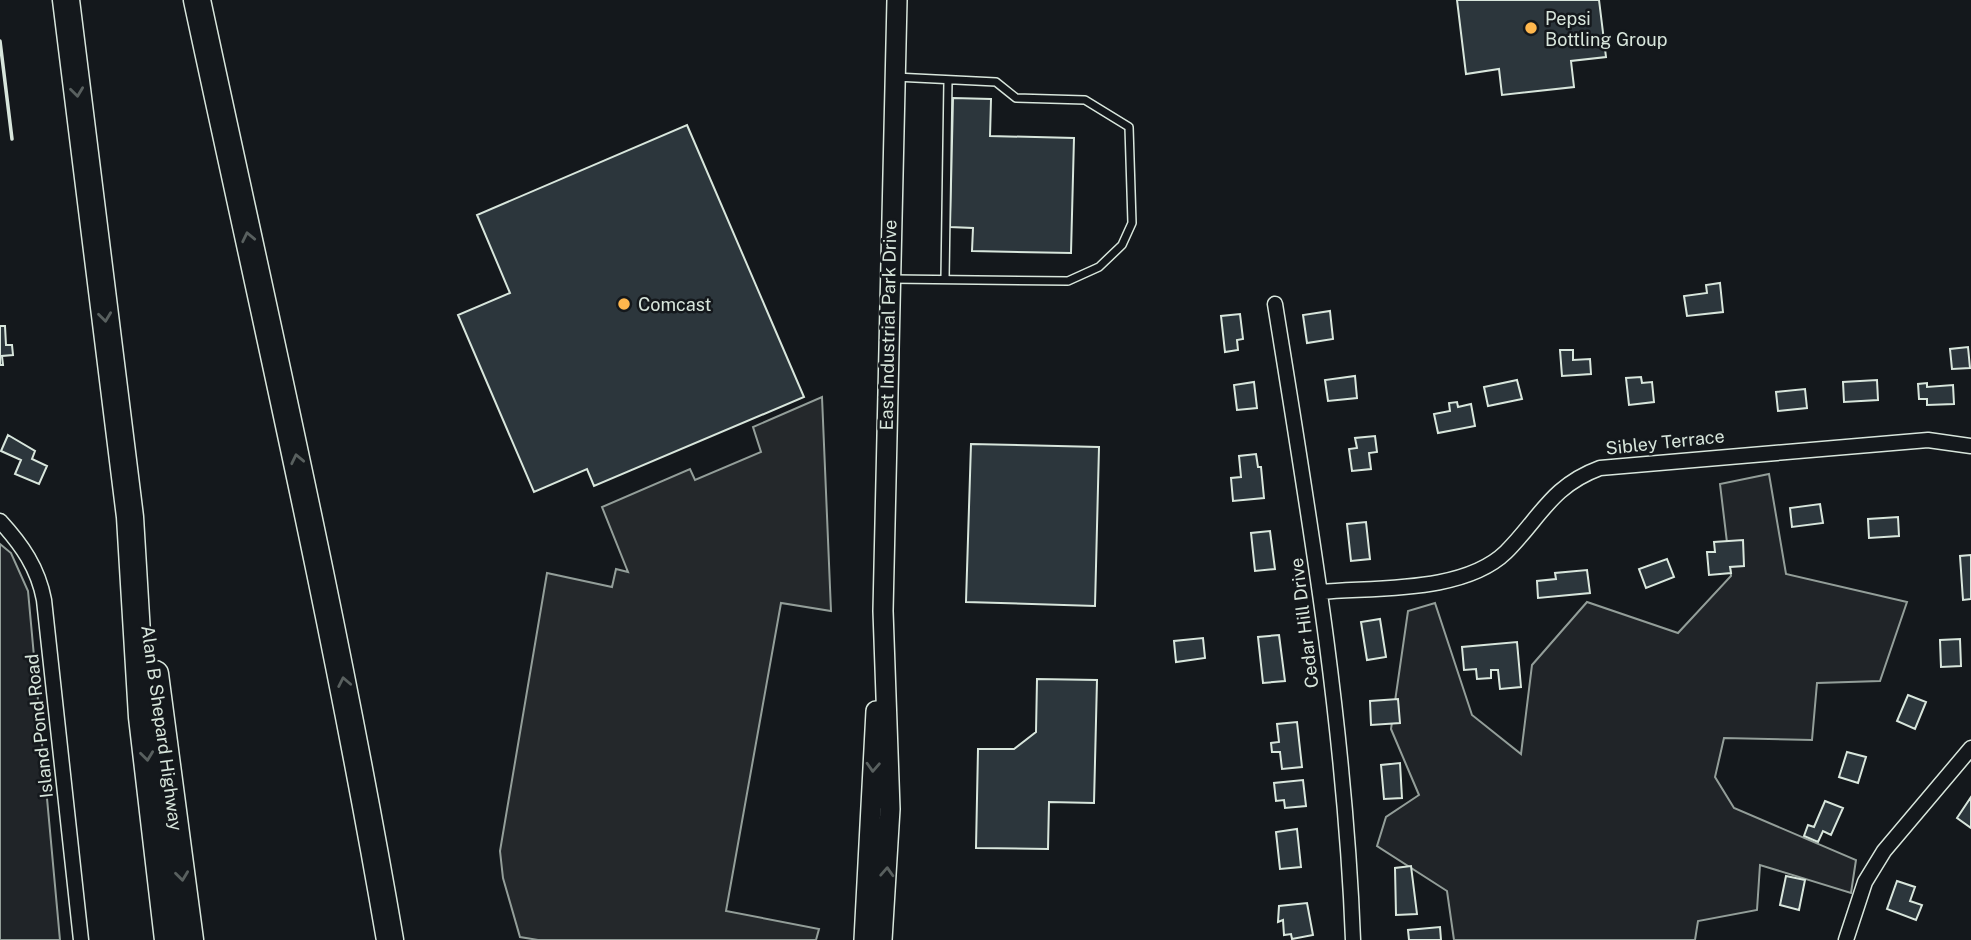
<svg xmlns="http://www.w3.org/2000/svg" width="1971" height="940" viewBox="0 0 1971 940" font-family="'Public Sans',sans-serif">
<style>
.green{fill:#202428;stroke:#939e99;stroke-width:2}
.parking{fill:#24282b;stroke:#939e99;stroke-width:2}
.building{fill:#2c363c;stroke:#d8e6dc;stroke-width:2}
.lines{fill:none;stroke-linecap:round;stroke-linejoin:round}
.lane-casing{stroke:#d8e6dc;stroke-width:10}
.street-casing{stroke:#d8e6dc;stroke-width:17}
.secondary-casing{stroke:#d8e6dc;stroke-width:22}
.highway-casing{stroke:#d8e6dc;stroke-width:29}
.lane{stroke:#14181c;stroke-width:7}
.street{stroke:#14181c;stroke-width:14}
.secondary{stroke:#14181c;stroke-width:19}
.highway{stroke:#14181c;stroke-width:26}
.wall{stroke:#d8e6dc;stroke-width:3.5}
.oneway{stroke:#59605f}
.poi-dot{fill:#ffb74d;stroke:#14181c;stroke-width:2.5}
.labels{text-anchor:middle;dominant-baseline:central;stroke-width:5;stroke-linejoin:round;paint-order:stroke}
.poi-label{font-size:18px;fill:#d8e6dc;stroke:#14181c;text-anchor:start}
.street-label{font-size:18px;fill:#d8e6dc;stroke:#14181c}
</style>
<rect width="100%" height="100%" fill="#14181c"/>
<!-- green -->
<path class="green" d="M1769,474L1786,574L1907,602L1880,681L1817,683L1812,740L1724,738L1715,777L1734,808L1856,860L1851,893L1760,865L1757,910L1698,921L1695,940H1454L1447,891L1377,846L1386,817L1419,795L1391,729L1408,611L1435,603L1472,715L1521,754L1532,665L1587,602L1678,633L1731,576L1720,484Z
M0,544L11,553L28,591L60,940H0Z"/>
<!-- parking -->
<path class="parking" d="M822,397L831,611L781,603L726,911L819,929L816,940H538L520,937L503,878L500,851L547,573L612,587L616,569L628,572L602,507L690,469L695,480L761,452L753,427Z"/>
<!-- building -->
<path class="building" d="M1457,0H1599L1606,57L1571,61L1574,87L1502,95L1499,69L1466,74Z
M953,98L991,99L990,136L1074,138L1071,253L972,251L973,228L950,227Z
M687,125L804,397L594,486L587,469L534,492L458,315L510,293L477,215Z
M1720,283L1723,312L1687,316L1684,296L1707,293L1706,285Z
M1330,311L1333,339L1307,343L1303,315Z
M1240,314L1243,339L1237,340L1238,350L1225,352L1221,316Z
M0,326H5L6,345H12L13,355L2,356L3,365H0Z
M1968,347L1970,368L1952,369L1950,349Z
M1560,350H1573V360L1590,359L1591,374L1562,376Z
M1355,376L1357,398L1328,401L1325,380Z
M1641,377L1642,383L1652,382L1654,402L1629,405L1626,378Z
M1517,380L1522,399L1488,406L1484,387Z
M1877,380L1878,400L1844,402L1843,382Z
M1254,382L1257,408L1237,410L1234,385Z
M1927,383V387L1953,385L1954,404L1927,405V399H1919L1918,384Z
M1805,389L1807,408L1778,411L1776,392Z
M1457,402L1458,407L1471,404L1475,426L1438,433L1434,414L1450,411L1449,403Z
M8,435L35,451L32,459L47,466L39,484L15,474L21,460L1,451Z
M1375,436L1377,452L1369,453L1371,469L1352,471L1349,449L1357,448L1355,438Z
M971,444L1099,447L1095,606L966,602Z
M1256,454L1258,467H1261L1264,498L1233,501L1231,478L1241,477L1239,456Z
M1820,504L1823,523L1792,527L1790,508Z
M1898,517L1899,536L1869,538L1868,519Z
M1366,522L1370,559L1351,561L1347,524Z
M1270,531L1275,569L1255,571L1251,533Z
M1743,540L1744,566L1730,567L1731,573L1709,575L1707,552H1715L1714,542Z
M1971,555V599L1963,600L1960,556Z
M1667,559L1674,577L1646,588L1639,569Z
M1587,570L1590,593L1538,598L1537,581L1556,579L1555,573Z
M1380,619L1386,657L1367,660L1361,622Z
M1279,635L1285,681L1263,683L1258,637Z
M1203,638L1205,658L1176,662L1174,641Z
M1960,639L1961,666L1941,667L1940,640Z
M1517,642L1521,687L1500,689L1498,670H1491V678L1477,679L1476,669L1464,670L1462,647Z
M1037,679L1097,680L1094,803L1049,802L1048,849L976,848L978,749H1014L1036,732Z
M1908,695L1926,702L1915,729L1897,721Z
M1398,699L1400,723L1371,725L1370,701Z
M1297,722L1302,767L1282,769L1280,752H1272L1271,743L1279,742L1277,724Z
M1847,752L1866,757L1858,783L1839,777Z
M1400,763L1402,798L1384,799L1381,765Z
M1303,780L1306,806L1285,808L1284,800L1276,801L1274,783Z
M1971,797V828L1957,818Z
M1825,801L1843,808L1831,835L1823,831L1818,842L1804,836L1808,825L1814,827Z
M1297,829L1301,867L1280,869L1276,832Z
M1411,866L1417,914L1396,915L1395,868Z
M1786,876L1805,880L1799,910L1780,905Z
M1897,881L1915,887L1910,901L1922,905L1916,920L1887,909Z
M1307,903L1313,935L1292,939L1291,934L1284,935L1283,920L1278,922L1279,906Z
M1440,927L1441,940H1409L1408,930Z"/>
<g class="lines">
<defs>
<path id="lane" d="M893,279L1068,281L1099,267L1122,245L1132,223L1129,127L1085,100L1016,98L996,82L895,77
M945,279L948,80"/>
<path id="street" d="M1275,304C1309,515 1345,726 1353,940
M0,521C22,545 38,568 44,600L81,940
M1321,592C1376,587 1464,593 1506,552C1540,518 1551,486 1600,468L1928,440L1971,446
M1846,940L1865,882L1884,851L1971,748"/>
<path id="secondary" d="M864,940L876,711
M882,940L890,809L883,611L897,0"/>
<path id="highway" d="M66,0L130,517L142,717L168,940
M197,0C264,313 336,624 390,940
M155,674L190,940"/>
</defs>
<!-- lane casing -->
<use href="#lane" class="lane-casing"/>
<!-- street casing -->
<use href="#street" class="street-casing"/>
<!-- secondary casing -->
<use href="#secondary" class="secondary-casing"/>
<!-- highway casing -->
<use href="#highway" class="highway-casing"/>
<!-- lane -->
<use href="#lane" class="lane"/>
<!-- street -->
<use href="#street" class="street"/>
<!-- secondary -->
<use href="#secondary" class="secondary"/>
<!-- highway -->
<use href="#highway" class="highway"/>
<!-- wall -->
<path class="wall" d="M0,41L12,139"/>
</g>
<!-- one-way arrows -->
<defs><path id="oneway-chevron" d="M-2-3.5L2.5 0L-2 3.5" fill="none" stroke-width="1.6" stroke-linecap="round" stroke-linejoin="round" transform="scale(1.75)"/></defs>
<g class="oneway">
<use href="#oneway-chevron" transform="translate(77 92) rotate(83)"/>
<use href="#oneway-chevron" transform="translate(248 237) rotate(-102)"/>
<use href="#oneway-chevron" transform="translate(105 317) rotate(83)"/>
<use href="#oneway-chevron" transform="translate(297 459) rotate(-102)"/>
<use href="#oneway-chevron" transform="translate(344 682) rotate(-101)"/>
<use href="#oneway-chevron" transform="translate(147 756) rotate(83)"/>
<use href="#oneway-chevron" transform="translate(873 767) rotate(93)"/>
<use href="#oneway-chevron" transform="translate(887 872) rotate(-87)"/>
<use href="#oneway-chevron" transform="translate(182 876) rotate(83)"/>
</g>
<!-- markers -->
<g class="poi-dot">
<circle cx="1531" cy="28" r="7"/>
<circle cx="624" cy="304" r="7"/>
</g>
<g class="labels">
<!-- poi labels -->
<g class="poi-label">
<text x="1545" y="18">Pepsi<tspan x="1545" dy="21">Bottling Group</tspan></text>
<text x="638" y="304">Comcast</text>
</g>
<!-- street labels -->
<g class="street-label">
<text transform="translate(888 325) rotate(-89)">East Industrial Park Drive</text>
<text transform="translate(1665 442) rotate(-6)">Sibley Terrace</text>
<text transform="translate(1304 623) rotate(-97)">Cedar Hill Drive</text>
<text transform="translate(39 726) rotate(-96)">Island Pond Road</text>
<text transform="translate(162 728) rotate(82)">Alan B Shepard Highway</text>
</g>
</g>
</svg>
